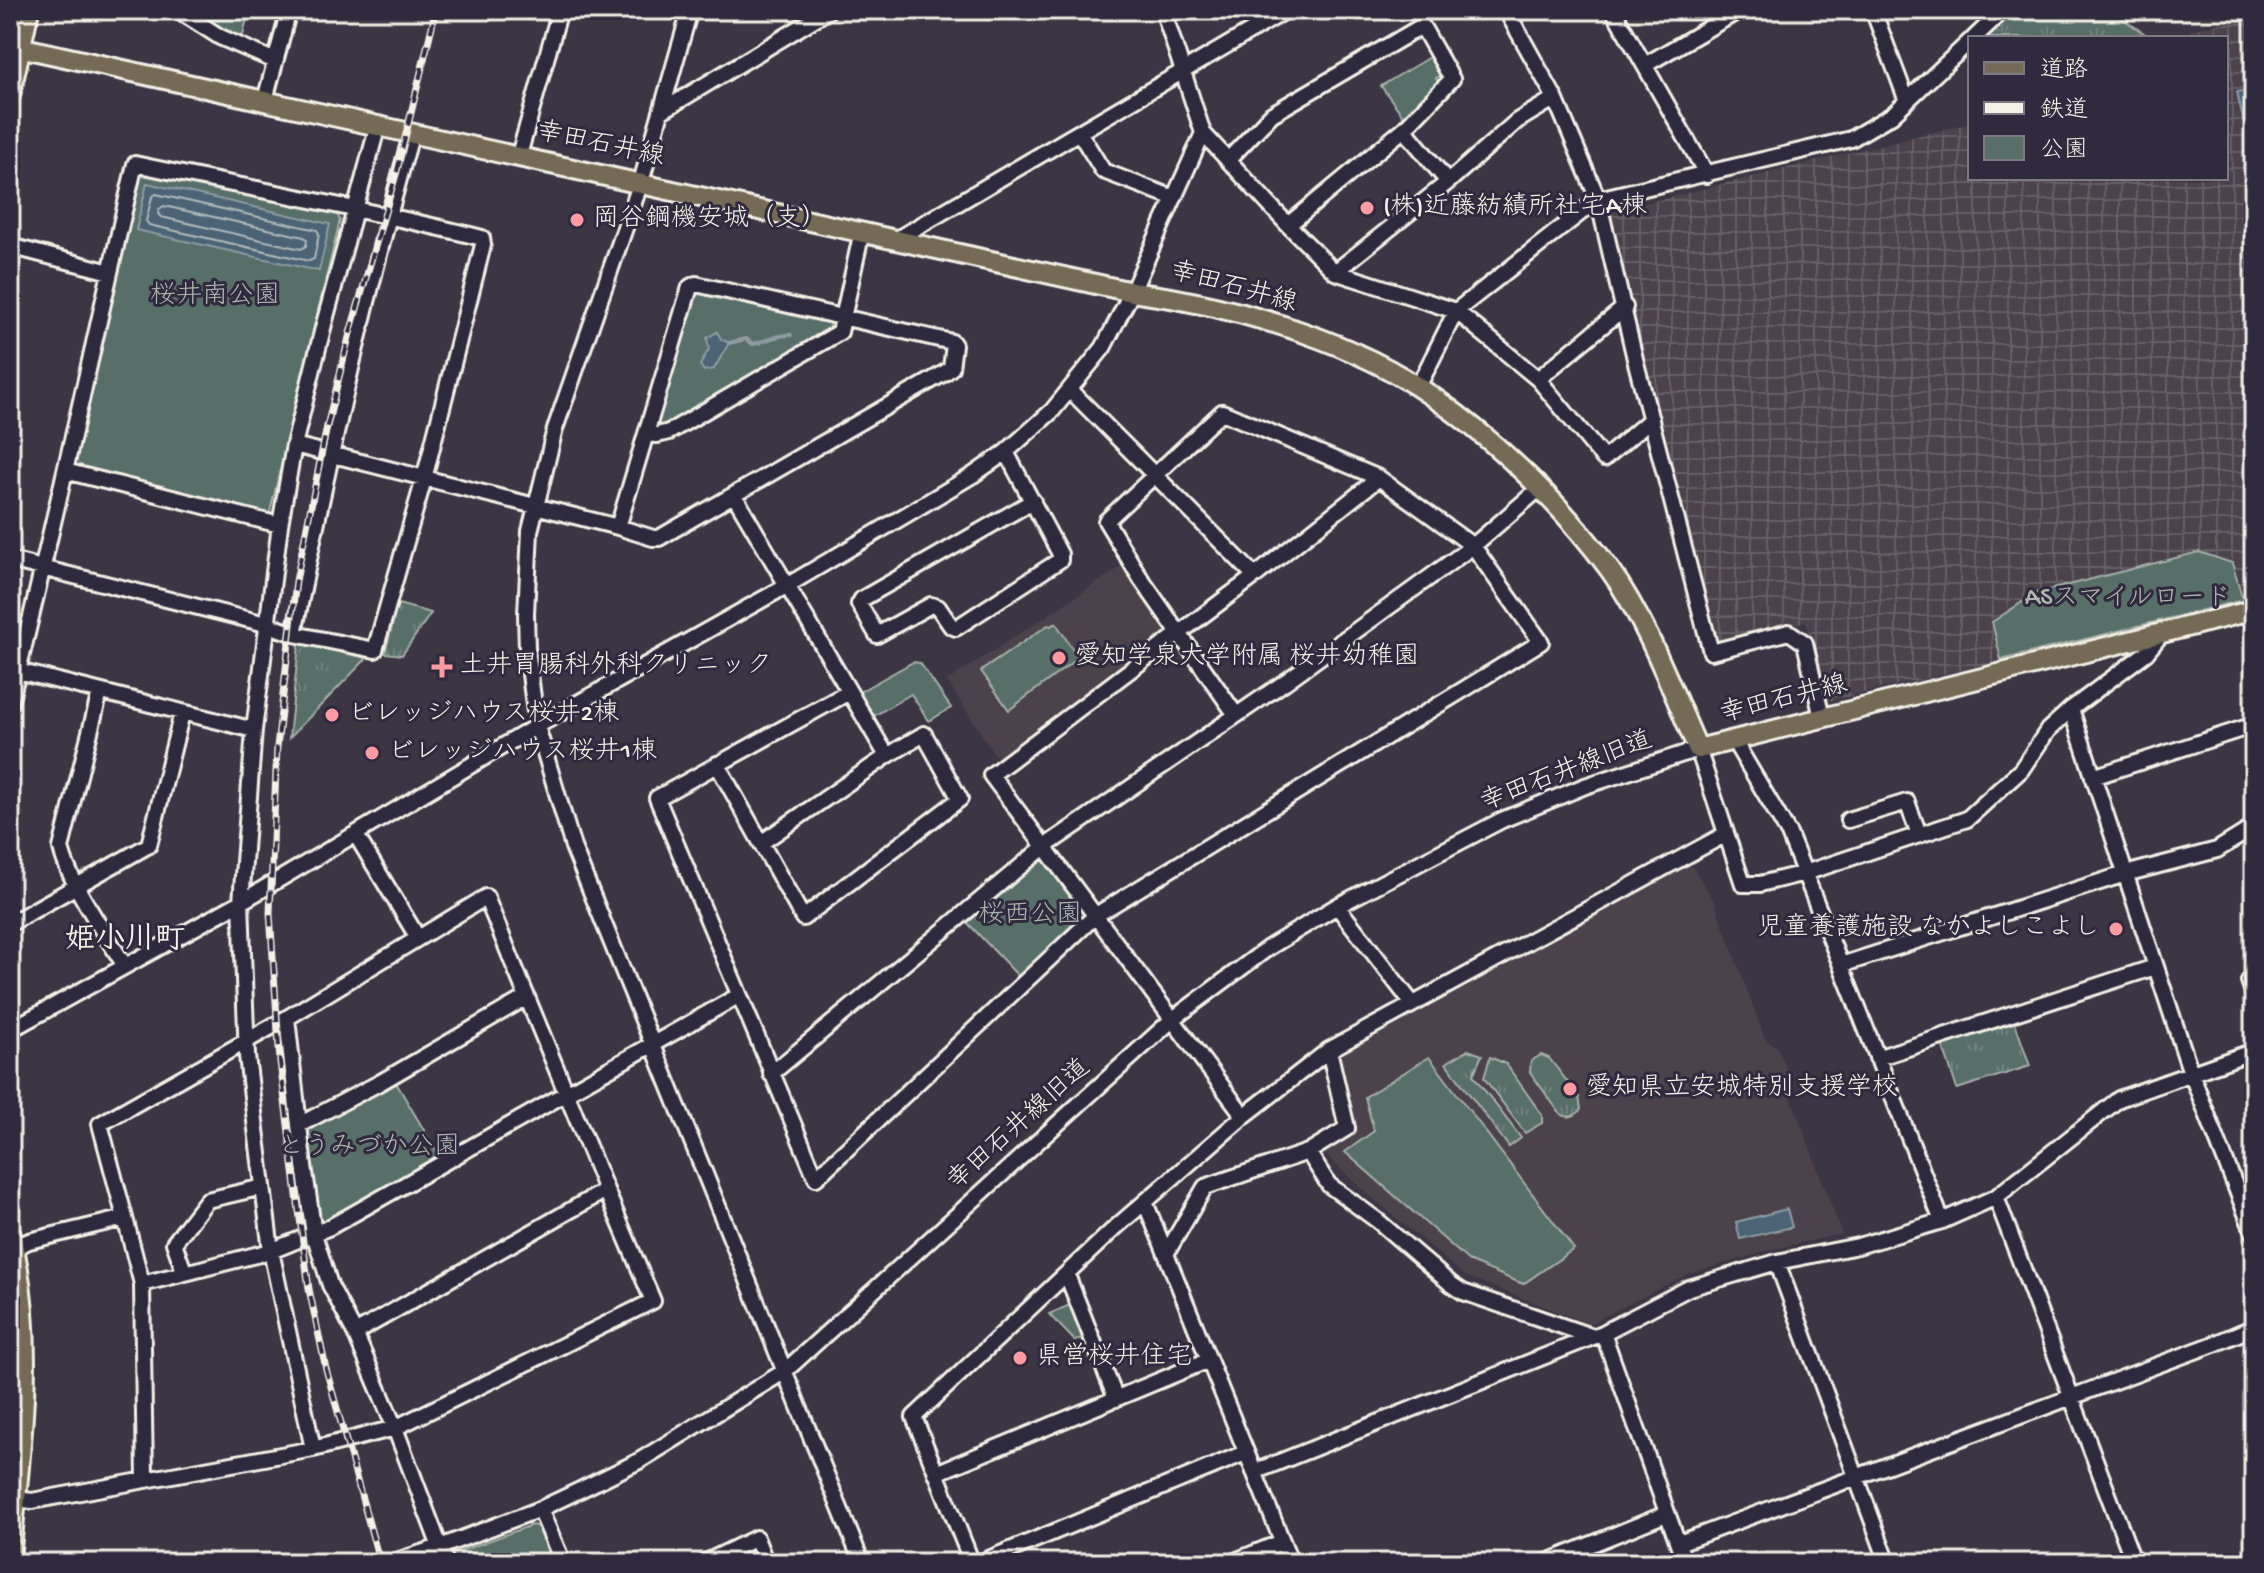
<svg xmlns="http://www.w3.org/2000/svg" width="2264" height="1573" viewBox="0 0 2264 1573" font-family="'Gochi Hand','Klee One',sans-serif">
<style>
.built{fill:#4c424c}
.industrial{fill:url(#industrial-grid)}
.grass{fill:url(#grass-tufts);stroke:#a6b0a8;stroke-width:2}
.park{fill:#586e69;stroke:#a6b0a8;stroke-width:2}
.water{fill:#4b6475;stroke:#8f9ca3;stroke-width:2}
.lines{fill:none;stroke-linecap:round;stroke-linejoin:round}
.shore{stroke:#b0b9ba;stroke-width:2}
.stream{stroke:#8f9ca3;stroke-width:4}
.minor-casing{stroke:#f4f1e8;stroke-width:20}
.major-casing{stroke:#f4f1e8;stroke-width:24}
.minor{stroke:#2f2a3d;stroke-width:14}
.major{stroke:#756a55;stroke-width:18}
.rail-casing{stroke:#f4f1e8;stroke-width:7}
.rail{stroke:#2f2a3d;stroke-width:4;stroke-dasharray:12;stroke-linecap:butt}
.poi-dot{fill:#ff9aa2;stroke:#2f2a3d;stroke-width:3}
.labels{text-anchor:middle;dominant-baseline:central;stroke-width:6;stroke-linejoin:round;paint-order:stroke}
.street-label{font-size:26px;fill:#f4f1e8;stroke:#2f2a3d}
.poi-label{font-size:26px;fill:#f4f1e8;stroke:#2f2a3d;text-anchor:start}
.park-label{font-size:26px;fill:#aeb6af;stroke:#2f2a3d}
.quarter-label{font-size:30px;font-weight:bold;fill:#f4f1e8;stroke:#2f2a3d}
</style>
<defs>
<pattern id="industrial-grid" width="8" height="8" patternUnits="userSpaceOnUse" patternTransform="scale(2)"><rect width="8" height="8" fill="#4c424c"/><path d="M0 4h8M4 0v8" fill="none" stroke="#665e66"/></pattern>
<pattern id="grass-tufts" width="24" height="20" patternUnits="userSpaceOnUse" patternTransform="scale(2)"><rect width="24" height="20" fill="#586e69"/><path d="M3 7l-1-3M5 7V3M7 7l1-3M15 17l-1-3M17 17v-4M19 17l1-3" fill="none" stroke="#71837e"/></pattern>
</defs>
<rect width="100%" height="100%" fill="#3c3544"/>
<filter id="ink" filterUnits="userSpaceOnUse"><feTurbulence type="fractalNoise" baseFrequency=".0125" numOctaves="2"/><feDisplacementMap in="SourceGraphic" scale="16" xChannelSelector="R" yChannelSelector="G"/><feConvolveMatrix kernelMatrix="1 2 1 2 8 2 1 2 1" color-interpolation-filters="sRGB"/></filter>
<g filter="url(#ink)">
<!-- built -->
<path class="built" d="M1124,565L1168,627L1167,634L1002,757L995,755L947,681Z
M1684,864L1692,866L1714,900L1765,1039L1778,1048L1792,1082L1791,1097L1842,1234L1778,1248L1688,1274L1589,1324L1465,1276L1355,1183L1322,1151L1357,1129L1338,1054Z"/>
<!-- industrial -->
<path class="industrial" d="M2254,16V596L2244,598L2233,562L2199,551L2185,554L2035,592L1990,621L2000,661L1825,702L1806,621L1724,643L1712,637L1610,212L1970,123V178H2226V38H2192L2190,30Z"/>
<!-- grass -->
<path class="grass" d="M189,10H249L242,40L221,32Z
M2016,10H2110L2151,38H1986Z
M398,604L431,613L402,655L385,653Z
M302,642L367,658L289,738L299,644Z
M2014,1020L2030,1066L1957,1089L1942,1044Z
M1468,1050L1482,1055L1473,1075L1521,1138L1509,1147L1446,1063Z
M1541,1055L1549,1058L1579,1097L1581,1109C1575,1118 1566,1119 1559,1112L1530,1072L1531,1061Z
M1490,1057L1506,1064L1542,1115V1123L1525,1133L1484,1078Z"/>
<!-- park -->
<path class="park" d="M1431,56L1442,74L1436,78L1440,84L1404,117L1381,86Z
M143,172L337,214L340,220L270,512L264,516L75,469L72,461L137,175Z
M699,293L829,320L830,334L663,428L656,421L691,299Z
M2199,552L2232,563L2243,600L2001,660L1992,622L2036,593Z
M1056,623L1078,658L1009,710L981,671L1048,625L1051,626Z
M913,662L920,663L951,708L929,721L911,694L874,716L859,692Z
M1037,858H1047L1091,914L1020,978L964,919Z
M1429,1057L1574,1249L1523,1284L1470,1262L1345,1152L1374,1131L1365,1097Z
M395,1081L441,1159L319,1228L302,1137L307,1131Z
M1072,1304L1086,1336L1075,1341L1049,1314Z
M532,1525C547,1528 551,1550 556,1563H428Z"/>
<!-- water -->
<path class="water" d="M2254,88V121L2244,123L2237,92Z
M147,183L330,224L319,271L136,230Z
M717,332L721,339L729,343L714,369L704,371L700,365L709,349L707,338Z
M1787,1209L1792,1227L1740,1239L1736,1222Z"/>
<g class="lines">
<!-- shore -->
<path class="shore" d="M156,194L317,230L319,234L314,259L309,261L149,225L146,221L152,197Z
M164,206L304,237L307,240L306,246L301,249L161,217L158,214L159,209Z"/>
<!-- stream -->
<path class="stream" d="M729,343L746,339L753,344C768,341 776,334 791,335"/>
<defs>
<path id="minor" d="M178,10L220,37L275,61
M690,10L641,182L555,429L530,531L526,614L527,649L532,690L537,726L573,847L862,1563
M1163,10L1203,133L1288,225L1335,272L1456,311L1538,379L1604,459L1651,419
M1506,10L1555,98L1598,199L1635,359L1711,652L1789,632L1805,643L1822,718
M1613,10L1707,175
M1873,10L1907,101
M1974,38L2003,10
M1645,65L1740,10
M265,100L289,10
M662,111L829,10
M1404,129L1448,182
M1079,132L1103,171L1174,198
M519,155L560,10
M1228,160L1272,114L1422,26L1452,79L1404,129L1288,225
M897,239L1287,10
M10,246L110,272
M1335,272L1448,182L1517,121L1555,98
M1538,379L1625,307
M1418,387L1456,311L1598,199L1851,139L1892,115L1970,41
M1070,390L1255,576L991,775L1244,1116L1329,1050
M646,434L657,435L669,432L840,332L862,231
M294,445L618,527L653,538H659L946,372L951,368L954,345L952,342L696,284L690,287L618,527
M1006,452L1060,554V560L956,628L951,626L938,607L931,605L877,635L859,604L862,599L1033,501
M65,471L280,525
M734,495L887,756
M10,560L266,624L294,634
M1255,576L1379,478
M2251,616L2254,628
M10,669L254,730
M100,692L61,848C69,883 106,935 125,966
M849,692L657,798L816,1178L1096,915L1541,642L1473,546L1379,478L1222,412L1106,521L1141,579L1236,715
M10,703C55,524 93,343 135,164C251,189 367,209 482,238L483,245L424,479L375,650L294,634C327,465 365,298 412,132
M2071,709L2191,1073L2254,1234
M1734,741L1789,834L1942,1221
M717,764L803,918L960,799L924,734L887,756L761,843
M2093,777L2254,725
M1848,820L1907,802L1919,834
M356,835L418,938
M1337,906L1412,1003
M10,922H13L149,845L182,713
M1841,965L2125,874L2217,850L2254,827
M2254,978L2249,981L2254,995
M10,1030L241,902L537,726L788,585L973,475L1006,452L1052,411L1103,348L1132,292L1203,133
M1877,1058L2155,967
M771,1074L1044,847L1285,682L1473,546L1540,488
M299,1125L381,1082L527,997
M1308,1152L1329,1185L1378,1221L1451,1284L1463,1292L1591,1336
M1996,1197L2134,1563
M1145,1202L1291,1563
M125,1218L100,1124L287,1018
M14,1248L29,1241L125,1218L142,1284L145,1479
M1166,1254L1205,1187L1308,1152L1347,1128L1329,1050L1726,834
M1777,1262L1888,1563
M184,1271L174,1243L207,1200L263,1187
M1067,1275L1116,1399
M142,1284L271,1251L330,1227L738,996
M355,1333L606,1190L486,897L287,1018L302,1152L314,1234L330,1285L355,1333L395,1428L446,1563
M1603,1333L1685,1563
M313,1449L271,1251L247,1056L241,902L254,730L280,525L294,445L324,324L378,125
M1254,1472L1603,1333L1689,1288L1777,1262L1858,1246L1942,1221L1996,1197L2119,1099L2254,1051
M936,1473L1209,1360
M16,1499L32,1501L313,1449L395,1428L653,1301L606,1190
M540,1509L563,1563
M1679,1543L2214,1344L2254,1327
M390,1563L440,1547L540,1509L580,1490L639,1461L785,1371L1173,1019L1268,948L1337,906L1502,820L1585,786L1698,749L1743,884H1760L1805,873L1967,819L2021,770L2048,730L2071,709L2146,653L2163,632
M704,1563L756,1538L766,1563
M972,1563L914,1417L1116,1227L1244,1116
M979,1563L1245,1453
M1230,1563L1282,1542
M1545,1563L1666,1514"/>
<path id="major" d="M10,45L1132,292C1224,304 1340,336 1418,387C1488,432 1561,503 1610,570C1646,620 1673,693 1698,749L2254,610
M10,95L29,10
M10,1232C38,1338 20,1451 10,1559"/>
</defs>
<!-- minor casing -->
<use href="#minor" class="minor-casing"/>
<!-- major casing -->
<use href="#major" class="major-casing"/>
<!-- minor -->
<use href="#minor" class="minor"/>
<!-- major -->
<use href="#major" class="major"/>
<defs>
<path id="rail" d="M380,1563L326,1369L309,1289L280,1062L270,913L277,747L296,581L327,426L350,333L397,171L436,10"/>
</defs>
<!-- rail casing -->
<use href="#rail" class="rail-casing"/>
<!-- rail -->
<use href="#rail" class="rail"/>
</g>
</g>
<!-- markers -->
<g class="poi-dot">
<circle cx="1367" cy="208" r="8"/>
<circle cx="577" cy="220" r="8"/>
<circle cx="1059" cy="658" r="8"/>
<path d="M438 655h8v8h8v8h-8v8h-8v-8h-8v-8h8z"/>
<circle cx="332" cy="715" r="8"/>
<circle cx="372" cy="753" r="8"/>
<circle cx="2116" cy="929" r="8"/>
<circle cx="1570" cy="1089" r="8"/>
<circle cx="1020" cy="1358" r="8"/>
</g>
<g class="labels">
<!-- street labels -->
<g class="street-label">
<text transform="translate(600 146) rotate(12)">幸田石井線</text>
<text transform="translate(1233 289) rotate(15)">幸田石井線</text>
<text transform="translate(1784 701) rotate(-14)">幸田石井線</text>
<text transform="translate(1567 773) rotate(-21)">幸田石井線旧道</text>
<text transform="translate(1020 1126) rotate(-42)">幸田石井線旧道</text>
</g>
<!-- poi labels -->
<g class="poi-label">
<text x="1383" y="208">(株)近藤紡績所社宅A棟</text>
<text x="593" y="220">岡谷鋼機安城（支）</text>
<text x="1075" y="658">愛知学泉大学附属 桜井幼稚園</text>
<text x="460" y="667">土井胃腸科外科クリニック</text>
<text x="348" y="715">ビレッジハウス桜井2棟</text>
<text x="388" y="753">ビレッジハウス桜井1棟</text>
<text x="2100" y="929" text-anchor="end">児童養護施設 なかよしこよし</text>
<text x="1586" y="1089">愛知県立安城特別支援学校</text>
<text x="1036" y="1358">県営桜井住宅</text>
</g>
<!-- park labels -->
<g class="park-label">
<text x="215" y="297">桜井南公園</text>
<text x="2128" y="599">ASスマイルロード</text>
<text x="1030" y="916">桜西公園</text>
<text x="369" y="1148">とうみづか公園</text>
</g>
<!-- quarter labels -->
<g class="quarter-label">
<text x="125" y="941">姫小川町</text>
</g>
</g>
<!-- margin -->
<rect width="2264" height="1573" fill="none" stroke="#2f2a3d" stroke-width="40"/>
<rect x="20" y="20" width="2224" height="1533" fill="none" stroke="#f4f1e8" stroke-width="3" filter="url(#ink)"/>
<!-- legend -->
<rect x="1968" y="36" width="260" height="144" fill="#2f2a3d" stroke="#7e7a81" stroke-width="2"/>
<rect x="1984" y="62" width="40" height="12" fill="#756a55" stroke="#7e7a81" stroke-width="2"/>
<text x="2040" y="76" font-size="24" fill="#f4f1e8">道路</text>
<rect x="1984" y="102" width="40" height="12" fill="#f4f1e8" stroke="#7e7a81" stroke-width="2"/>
<text x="2040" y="116" font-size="24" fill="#f4f1e8">鉄道</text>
<rect x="1984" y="136" width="40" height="24" fill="#586e69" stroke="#7e7a81" stroke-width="2"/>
<text x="2040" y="156" font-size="24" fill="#f4f1e8">公園</text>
</svg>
